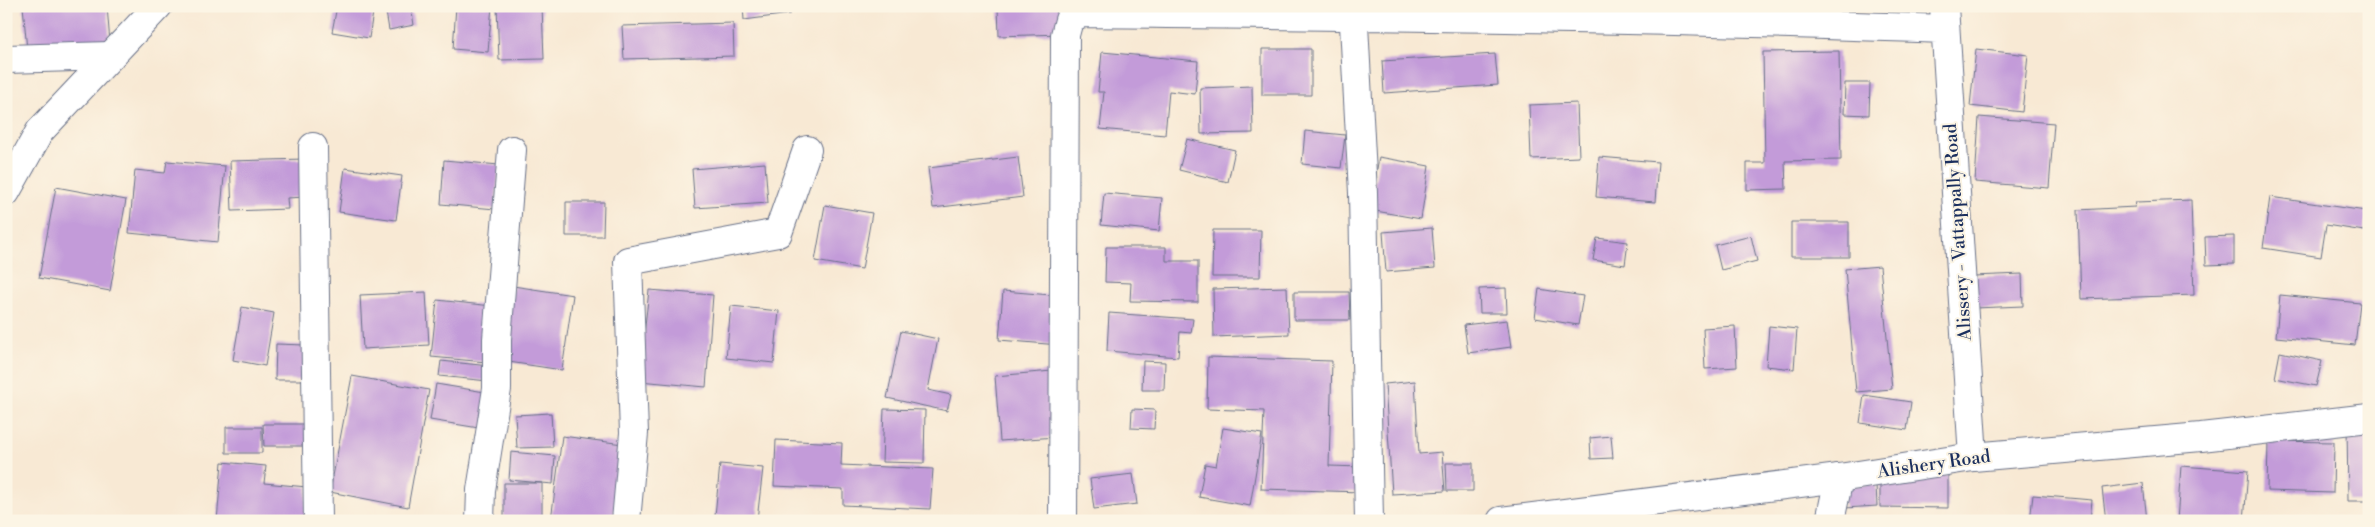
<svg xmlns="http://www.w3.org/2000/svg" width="2375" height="527" viewBox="0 0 2375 527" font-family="'Libre Bodoni',serif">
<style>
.building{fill:#c39bd9}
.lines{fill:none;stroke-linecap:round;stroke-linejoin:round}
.minor-casing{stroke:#687087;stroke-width:30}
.major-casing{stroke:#687087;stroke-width:30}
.minor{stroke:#fff;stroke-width:28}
.major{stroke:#fff;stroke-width:28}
.labels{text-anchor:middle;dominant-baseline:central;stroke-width:4;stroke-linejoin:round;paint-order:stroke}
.street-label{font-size:18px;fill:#1b2f5e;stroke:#fcf5e5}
</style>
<rect width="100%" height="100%" fill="#fcf5e5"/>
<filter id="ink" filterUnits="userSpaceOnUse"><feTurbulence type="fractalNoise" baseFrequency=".02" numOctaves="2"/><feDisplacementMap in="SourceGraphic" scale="10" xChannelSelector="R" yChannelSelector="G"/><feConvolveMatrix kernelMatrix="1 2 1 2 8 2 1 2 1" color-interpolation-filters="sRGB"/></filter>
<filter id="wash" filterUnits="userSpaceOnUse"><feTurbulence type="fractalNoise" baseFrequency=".0096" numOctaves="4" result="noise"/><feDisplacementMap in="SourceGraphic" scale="20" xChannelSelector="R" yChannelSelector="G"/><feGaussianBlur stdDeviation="1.12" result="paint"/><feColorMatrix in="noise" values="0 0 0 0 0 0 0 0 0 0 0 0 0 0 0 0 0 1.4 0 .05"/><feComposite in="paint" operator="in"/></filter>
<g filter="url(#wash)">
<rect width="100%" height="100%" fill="#f8e9d4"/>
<g id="blocks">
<!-- building -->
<path class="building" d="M23,6H107L110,43L27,50Z
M337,6H374L369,38L332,32Z
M385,6H411L414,25L389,30Z
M456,6H492L488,52L453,49Z
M497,6H542L544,59L499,60Z
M743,6H789L790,14L744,20Z
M998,6H1060L1061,34L999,36Z
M733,23L734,56L624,59L622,26Z
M1262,49H1311V95H1262Z
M1976,49L2028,55L2022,112L1970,106Z
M1839,51L1841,160L1785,161L1786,189L1747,190V163H1765L1763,52Z
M1102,52L1198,61L1195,94L1169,91L1165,135L1100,129L1104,92H1098Z
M1495,54L1498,85L1384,93L1382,61Z
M1845,83H1870L1869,115L1844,114Z
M1252,86L1253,133L1201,134L1200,88Z
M1577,103L1579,157L1531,159L1529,105Z
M1979,117L2054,123L2049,188L1975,182Z
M1305,131L1345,135L1341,168L1302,164Z
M1187,139L1235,150L1228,182L1179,170Z
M1018,157L1023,197L933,208L928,168Z
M1379,157L1429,166L1421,219L1370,210Z
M1599,157L1658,162L1655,202L1596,197Z
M305,159L306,197L287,198L288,209L232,211L230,161Z
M444,160L499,165L495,209L441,204Z
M167,161L225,166L218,242L129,233L135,170L165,173Z
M765,163L768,203L695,208L692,169Z
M345,168L402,176L396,220L339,212Z
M56,187L126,200L110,291L39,278Z
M1104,193L1162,198L1159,231L1101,225Z
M2270,197L2366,211L2364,231L2326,225L2321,257L2263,248Z
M2191,200L2194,295L2081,299L2078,210L2135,207L2136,202Z
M566,202H604L603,236H566Z
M825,205L872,213L862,269L815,261Z
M1791,222H1849V257H1791Z
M1432,228L1435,268L1386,272L1383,232Z
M1213,230H1261L1260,277H1212Z
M1751,236L1757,261L1721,270L1715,245Z
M2234,236V264L2206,265L2205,237Z
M1597,238L1628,242L1625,265L1593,260Z
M1106,247H1166V261H1198V302L1130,301L1131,283L1105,282Z
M1880,266L1892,389L1856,392L1845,269Z
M2022,274L2023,306L1975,308L1974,276Z
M513,286L573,295L562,370L502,361Z
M1287,287L1289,334L1214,337L1213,289Z
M1506,288L1507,313H1480L1479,289Z
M1539,289L1583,296L1578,325L1535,318Z
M649,290L713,295L706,387L639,381Z
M1003,291L1063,296L1059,345L999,340Z
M426,292L429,345L363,349L360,295Z
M1294,292H1349L1350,320H1294Z
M2280,295L2360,303L2355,345L2276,337Z
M437,300L492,306L486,362L431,357Z
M731,306L779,311L774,363L726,358Z
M242,307L274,313L265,366L233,360Z
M1109,313L1193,319L1191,333L1180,332L1178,357L1107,351Z
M1507,320L1511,347L1468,353L1464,325Z
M1735,326L1737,367L1705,369L1703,328Z
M1769,326L1797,329L1794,369L1766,366Z
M901,331L938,339L928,390L951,395L947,411L887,398Z
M276,344L305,345L304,380H275Z
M2280,352L2322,361L2316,386L2275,378Z
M1208,357L1332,361L1329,466L1362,467V492L1261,489L1264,411L1207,409Z
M441,361L490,366L488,381L439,376Z
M1143,361L1165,362L1164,390H1142Z
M1052,371L1056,437L1000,441L995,376Z
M352,376L429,390L408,507L330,492Z
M1415,381L1419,454L1442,452L1445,491L1392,494L1385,384Z
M436,384L491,393L485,429L430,420Z
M1864,395L1911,402L1907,430L1860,423Z
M884,409L925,410L924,463L882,462Z
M1132,409L1155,410L1154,429L1131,428Z
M551,413L553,447L517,448L515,415Z
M2369,422V501H2348L2347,423Z
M263,424H310V446H264Z
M226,427H262V453H226Z
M1223,428L1262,434L1250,506L1199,497L1205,464L1216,466Z
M562,436L623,444L613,521L551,520Z
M1611,436L1613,458L1591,459L1590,438Z
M776,440L842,443L841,465L933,469L930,509L843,505V489L774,486Z
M2268,441L2334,442L2333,493L2267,491Z
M511,452L555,456L553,484L509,480Z
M222,462L266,466L264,483L307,487L304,521H217Z
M1446,463H1473V491H1447Z
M720,464L763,468L757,520L715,516Z
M2181,466L2248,471L2244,521H2177Z
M1133,474L1137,504L1094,509L1090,479Z
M1880,475H1948V508L1880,507Z
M504,483H542V521H504Z
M2143,483L2147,521H2106L2102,488Z
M1876,484L1877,506L1845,508L1843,487Z
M2033,495L2092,500L2090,521H2030Z"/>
</g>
</g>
<g filter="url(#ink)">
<use href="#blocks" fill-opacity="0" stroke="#687087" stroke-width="1"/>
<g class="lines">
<defs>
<path id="minor" d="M1353,6L1363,193L1369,521
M1944,6L1973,457
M6,59L110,56
M313,147L318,521
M480,521L481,490L497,389V339L512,150
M626,521L634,433L628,261L778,233L807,150
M1063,521L1065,35L1069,20L1081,13C1369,16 1657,18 1945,29
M1830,521L1839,478"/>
<path id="major" d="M6,192L40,131L158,6
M1501,521L1839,478L1973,457L2201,437L2369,418"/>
</defs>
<!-- minor casing -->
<use href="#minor" class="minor-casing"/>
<!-- major casing -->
<use href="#major" class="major-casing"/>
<!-- minor -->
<use href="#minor" class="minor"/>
<!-- major -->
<use href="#major" class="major"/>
</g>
</g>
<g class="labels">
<!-- street labels -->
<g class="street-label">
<text transform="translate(1958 232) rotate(-94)">Alissery - Vattappally Road</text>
<text transform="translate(1934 464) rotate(-8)">Alishery Road</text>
</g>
</g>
<!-- margin -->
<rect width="2375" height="527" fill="none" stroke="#fcf5e5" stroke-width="25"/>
</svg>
